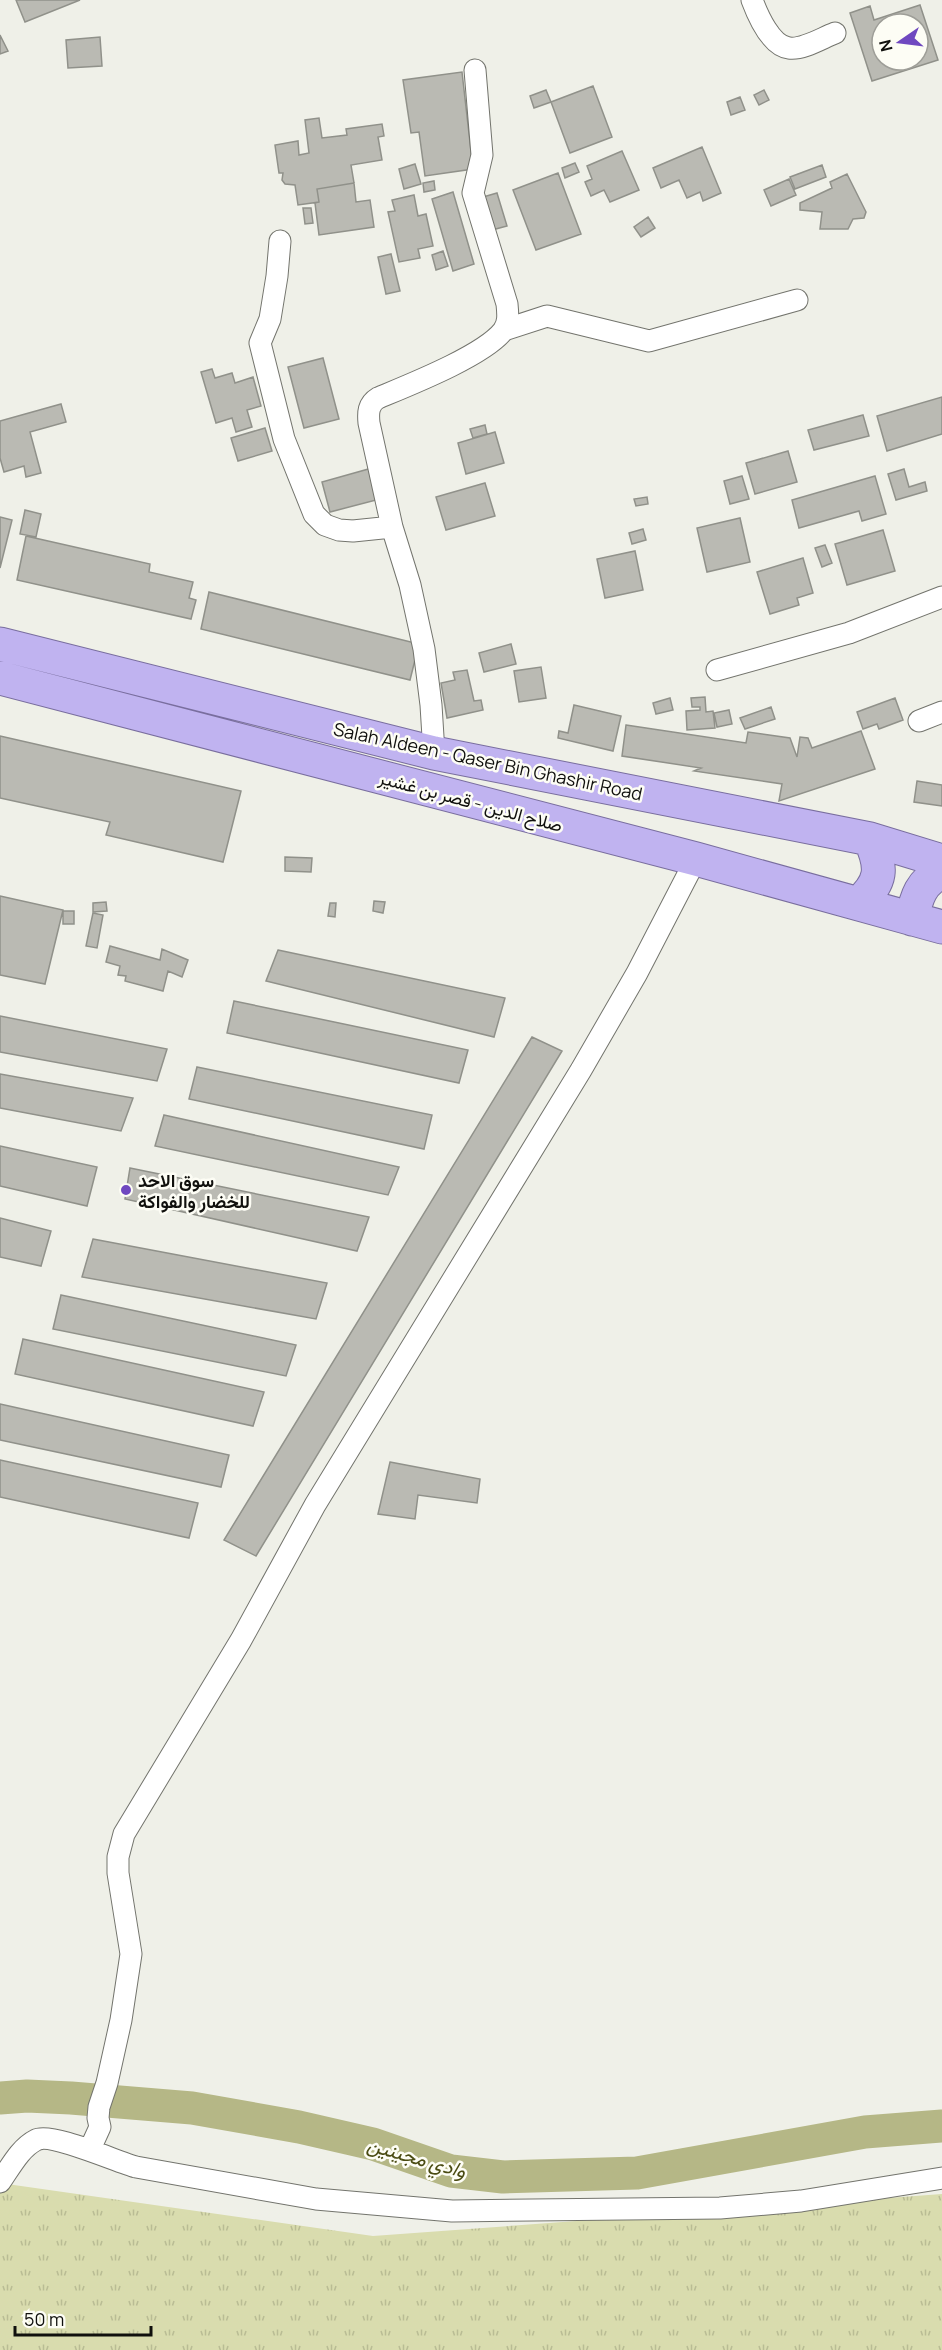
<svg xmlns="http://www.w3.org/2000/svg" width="942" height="2350" viewBox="0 0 942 2350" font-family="Manrope,Vazirmatn,sans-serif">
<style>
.grass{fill:url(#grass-tufts)}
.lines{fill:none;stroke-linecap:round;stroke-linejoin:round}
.river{stroke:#b5b786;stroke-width:33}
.building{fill:#babab3;stroke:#90918a;stroke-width:1.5;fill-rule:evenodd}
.minor-casing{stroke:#73746d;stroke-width:23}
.trunk-casing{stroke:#796e9e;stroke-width:35}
.minor{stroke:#fff;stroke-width:21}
.trunk{stroke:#c0b3f0;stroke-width:33}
.poi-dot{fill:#6f48c0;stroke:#fdfdf5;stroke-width:2}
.labels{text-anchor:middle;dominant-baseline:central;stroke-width:5;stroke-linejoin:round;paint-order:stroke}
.street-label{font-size:18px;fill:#10100d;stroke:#fdfdf5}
.poi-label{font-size:18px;font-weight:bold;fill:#10100d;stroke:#fdfdf5;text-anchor:start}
.water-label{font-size:20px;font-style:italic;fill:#4a4b12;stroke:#fdfdf5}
</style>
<defs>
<pattern id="grass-tufts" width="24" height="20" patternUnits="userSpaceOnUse" patternTransform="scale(1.5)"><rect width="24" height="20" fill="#d9dcae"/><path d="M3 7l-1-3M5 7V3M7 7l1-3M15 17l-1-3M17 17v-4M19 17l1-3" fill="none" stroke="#b9bc94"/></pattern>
</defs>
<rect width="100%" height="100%" fill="#eff0e8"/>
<!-- grass -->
<path class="grass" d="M0,2183L373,2236L942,2194V2350H0Z"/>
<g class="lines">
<!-- river -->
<path class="river" d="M0,2098L27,2096L71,2098L192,2108L299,2127L373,2144L451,2171L503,2177L637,2173L865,2132L942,2126"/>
</g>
<!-- building -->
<path class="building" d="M16,0H80L25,22Z
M920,5L938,60L872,81L850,13L870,6L874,20ZM882,24H918V60H882Z
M0,35L8,51L0,54Z
M100,37L102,66L68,68L66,40Z
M462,72L473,169L425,176L419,132L411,133L403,80Z
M593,86L612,137L570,153L551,102Z
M546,90L551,102L534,108L530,96Z
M764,90L769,100L759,105L754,95Z
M740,97L745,110L731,115L727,102Z
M319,118L322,138L347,135L346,129L382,124L384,136L378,137L382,160L351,165L354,183L317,189L319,202L298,205L295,185L285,184L282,180L283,173H279L275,145L298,141L299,155L309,153L305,120Z
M702,147L721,193L703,201L700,192L687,198L679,180L661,188L653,168Z
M622,151L639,190L610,202L604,190L591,196L585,182L592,179L587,166Z
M575,163L579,172L565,178L562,168Z
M415,164L421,184L404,189L399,169Z
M822,165L826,177L795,189L790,177Z
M558,173L581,234L536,250L513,190Z
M847,174L866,212L864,218L853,219L848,229H820L822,212L800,210V203L832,188L830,182Z
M789,179L796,195L771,206L764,190Z
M434,181L435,190L424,192L423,183Z
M354,183L356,202L370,200L374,227L319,235L315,203L319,202L317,189Z
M453,192L474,264L453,271L432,199Z
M497,193L507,226L492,230L483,197Z
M414,195L418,216L426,214L433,246L418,249L420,258L399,262L388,212L395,211L392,200Z
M303,208H311L313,223L305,224Z
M648,217L655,228L641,237L634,227Z
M443,251L448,266L436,270L432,255Z
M391,254L400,291L386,294L378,257Z
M323,358L339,419L304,428L288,367Z
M212,369L215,378L232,373L235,383L253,377L261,406L247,410L252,427L236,432L232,418L216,423L201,372Z
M942,397V434L887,451L877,416Z
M61,404L66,422L30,432L41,473L26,477L24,466L4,472L0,458V421Z
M863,415L869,436L814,450L808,430Z
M485,425L487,434L473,438L470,429Z
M265,428L272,451L238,461L231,438Z
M495,432L504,463L466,474L458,443Z
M788,451L797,482L755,494L746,463Z
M372,468L380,499L330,512L322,482Z
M904,469L909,487L925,482L927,491L896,500L888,474Z
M742,476L749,499L730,504L724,481Z
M875,476L886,514L862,521L859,511L799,528L792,500Z
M485,483L495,516L446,530L436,497Z
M647,497L648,504L636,506L634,499Z
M25,510L41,514L36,537L20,534Z
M0,517L12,520L0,568Z
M740,518L750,562L707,572L697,528Z
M643,529L646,540L632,544L629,533Z
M883,530L895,571L847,585L835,544Z
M26,536L150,564L149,572L193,582L189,598L196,600L191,619L17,580Z
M825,545L832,563L822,567L815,548Z
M635,551L643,590L605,598L597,559Z
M803,558L813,593L797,598L799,605L770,614L757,572Z
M209,592L419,644L410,680L201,629Z
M511,644L516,664L484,672L479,653Z
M541,667L546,698L519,702L514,671Z
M467,670L474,701L481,700L483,710L447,718L441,683L455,680L453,672Z
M705,697L706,712L713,711L715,728L687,730L686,711L700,710V707H692L691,698Z
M670,698L673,710L656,714L653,703Z
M895,698L903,720L879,729L877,724L863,729L857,712Z
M574,705L621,716L613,751L558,738L559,731L568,733Z
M771,707L775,719L745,729L740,718Z
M729,710L732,724L717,727L714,713Z
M626,725L746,743L748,732L790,738L797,757L800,737L808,738L812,748L861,731L875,769L779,801L782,784L694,771L701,768L622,756Z
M0,736L241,791L223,862L106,835L110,822L0,798Z
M917,781L942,785V806L914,802Z
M285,857L312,858L311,872L285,871Z
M0,896L63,910L45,984L0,975Z
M374,901L385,902L383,913L373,911Z
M106,902L107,911L93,912V903Z
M330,903H336L335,917L328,916Z
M63,911H74V924H63Z
M93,913L103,915L97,948L86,946Z
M110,946L160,960L162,949L188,960L182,977L168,971L163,991L125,981L126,976L118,975L120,966L106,962Z
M278,950L505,998L494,1037L266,981Z
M234,1001L468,1050L459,1083L227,1033Z
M0,1016L167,1049L157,1081L0,1052Z
M532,1037L562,1051L256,1556L224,1540Z
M197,1067L432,1115L424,1149L189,1099Z
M0,1074L133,1098L121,1131L0,1108Z
M164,1115L399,1167L388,1195L155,1146Z
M0,1146L97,1167L87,1206L0,1186Z
M130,1168L369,1217L357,1251L125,1199Z
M0,1218L51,1231L41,1266L0,1257Z
M93,1239L327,1283L316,1319L82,1277Z
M61,1295L296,1345L286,1376L53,1329Z
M23,1339L264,1392L253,1426L15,1374Z
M0,1404L229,1455L221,1487L0,1440Z
M0,1460L198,1503L189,1538L0,1497Z
M390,1462L480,1479L477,1503L418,1495L415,1519L378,1514Z"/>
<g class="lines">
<defs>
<path id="minor" d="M752,0C758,16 771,46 789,48C803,50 822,38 835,33
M280,241L277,276L270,319L260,343L284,439L314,514L325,525L339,530L353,531L392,527
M504,330L547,316L649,341L797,300
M717,670L849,633L942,597
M919,721L942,712
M434,753L431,705L424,649L410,585L392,527L369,423C368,413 368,404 378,398C409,385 483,356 503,331C509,323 508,314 507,304L473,193L482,155L475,70
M90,2149L100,2127L98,2118L99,2107L107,2083L121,2020L131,1954L118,1873V1857L124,1834L241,1640L315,1505L581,1070L637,973L696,859
M0,2182C10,2168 20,2148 36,2140C51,2132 117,2162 136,2167L316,2199L452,2211L720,2208L801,2201L942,2178"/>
<path id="trunk" d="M0,644L434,753L870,839L942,861
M0,678L696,859L942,927
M859,903C882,882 883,868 870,839
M912,919C916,898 921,881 942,872"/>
</defs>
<!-- minor casing -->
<use href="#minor" class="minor-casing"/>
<!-- trunk casing -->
<use href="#trunk" class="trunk-casing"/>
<!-- minor -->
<use href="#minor" class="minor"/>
<!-- trunk -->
<use href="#trunk" class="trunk"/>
</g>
<!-- markers -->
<circle class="poi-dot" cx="126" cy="1190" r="6"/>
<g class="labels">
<!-- street labels -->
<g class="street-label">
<text transform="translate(488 761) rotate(12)">Salah Aldeen - Qaser Bin Ghashir Road</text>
<text transform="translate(471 801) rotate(15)">صلاح الدين - قصر بن غشير</text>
</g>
<!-- poi labels -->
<g class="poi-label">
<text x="138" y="1180">سوق الاحد<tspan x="138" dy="21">للخضار والفواكة</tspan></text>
</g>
<!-- water labels -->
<g class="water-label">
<text transform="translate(417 2157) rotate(16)">وادي مجينين</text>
</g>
</g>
<!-- north arrow -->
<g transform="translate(900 42) rotate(256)"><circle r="28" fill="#fdfdf5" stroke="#9e9e98" stroke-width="1.5"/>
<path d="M0-4.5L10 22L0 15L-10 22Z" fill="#6f48c0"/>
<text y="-9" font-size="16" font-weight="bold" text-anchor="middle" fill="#10100d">N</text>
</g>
<!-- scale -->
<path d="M15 2326v9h136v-9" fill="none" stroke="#10100d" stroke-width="3"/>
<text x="24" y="2326" font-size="18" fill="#10100d" stroke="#fdfdf5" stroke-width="4.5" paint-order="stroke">50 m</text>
</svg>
